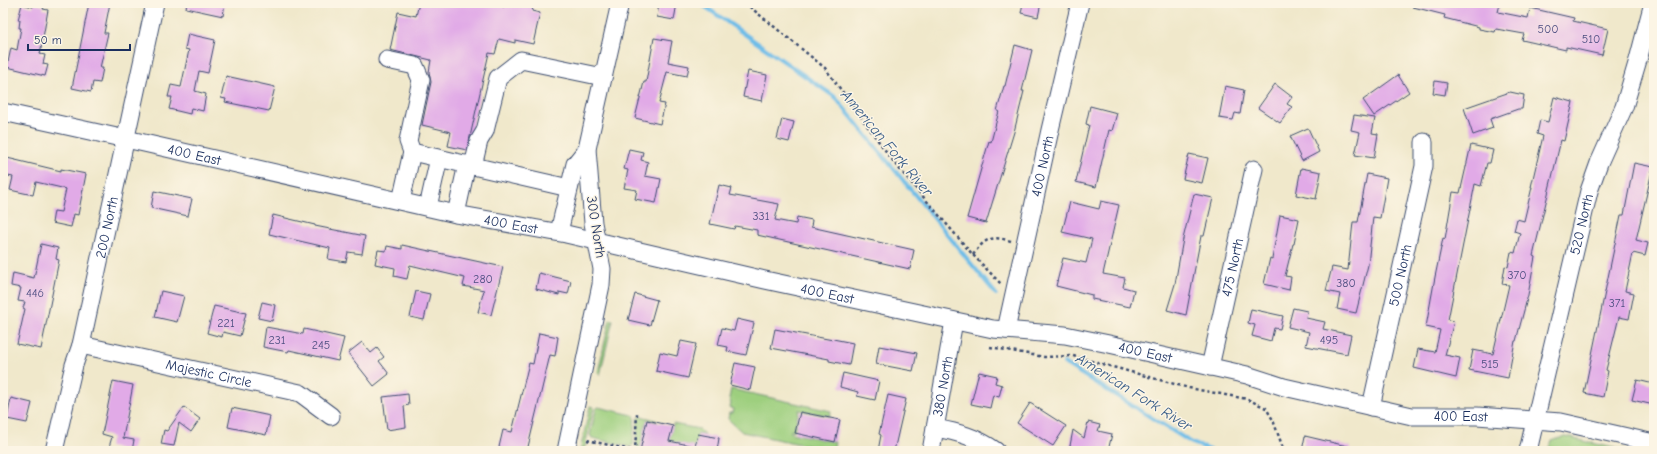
<svg xmlns="http://www.w3.org/2000/svg" width="1657" height="454" viewBox="0 0 1657 454" font-family="'Comic Neue',sans-serif">
<style>
.green{fill:#9dcf7e;stroke:#5c7f6e}
.lines{fill:none;stroke-linecap:round;stroke-linejoin:round}
.stream{stroke:#6ebde8;stroke-width:4}
.building{fill:#e1aae7}
.minor-casing{stroke:#3b4b6e;stroke-width:19}
.path{stroke:#3b4b6e;stroke-width:2.5;stroke-dasharray:3 3;stroke-linecap:butt}
.minor{stroke:#fff;stroke-width:17}
.labels{text-anchor:middle;dominant-baseline:central;stroke-width:3;stroke-linejoin:round;paint-order:stroke}
.number-label{font-size:12px;fill:#4c4e80}
.street-label{font-size:14px;fill:#1b2f5e;stroke:#fcf5e5}
.water-label{font-size:15px;font-style:italic;fill:#345a87;stroke:#fcf5e5}
</style>
<rect width="100%" height="100%" fill="#fcf5e5"/>
<filter id="ink" filterUnits="userSpaceOnUse"><feTurbulence type="fractalNoise" baseFrequency=".025" numOctaves="2"/><feDisplacementMap in="SourceGraphic" scale="8" xChannelSelector="R" yChannelSelector="G"/><feConvolveMatrix kernelMatrix="1 2 1 2 8 2 1 2 1" color-interpolation-filters="sRGB"/></filter>
<filter id="wash" filterUnits="userSpaceOnUse"><feTurbulence type="fractalNoise" baseFrequency=".012" numOctaves="4" result="noise"/><feDisplacementMap in="SourceGraphic" scale="16" xChannelSelector="R" yChannelSelector="G"/><feGaussianBlur stdDeviation="0.9" result="paint"/><feColorMatrix in="noise" values="0 0 0 0 0 0 0 0 0 0 0 0 0 0 0 0 0 1.4 0 .05"/><feComposite in="paint" operator="in"/></filter>
<g filter="url(#wash)">
<rect width="100%" height="100%" fill="#f0e8cb"/>
<!-- green -->
<path class="green" d="M610,319L613,320L600,375L598,372Z
M731,389L831,411L830,416L799,410L794,431L791,430V433L835,442L833,451L742,432L728,419L729,413H732L733,409L730,408L731,403L729,399Z
M590,406L594,407L584,451H580Z
M598,407L633,415L635,417L633,445L630,447L592,438L590,435L596,409Z
M641,416L656,420L658,422L647,420L640,450L636,445L638,418Z
M673,424L699,429L705,435L698,434L695,447L669,441Z
M1563,437H1566L1627,451H1547L1552,441Z"/>
<g class="lines">
<!-- stream -->
<path class="stream" d="M700,3L835,97L996,294
M1064,363L1192,443L1213,451"/>
</g>
<g id="blocks">
<!-- building -->
<path class="building" d="M89,3H110L104,33H108L100,68H103L100,83L93,82L91,92L72,88Z
M187,3H225L223,16L186,8Z
M419,3H486L504,7L505,3H534L532,11L540,13L533,44L515,40V43L499,39L495,54L489,53L467,150L448,146L451,132L422,125L431,82L429,72L431,60L390,50L398,12L416,16Z
M659,3H677L674,20L657,17Z
M1023,3H1041L1038,17L1021,13Z
M1414,3H1493L1500,4L1498,12L1528,18L1530,8L1574,18L1573,21L1608,29L1602,55L1566,47V50L1522,40L1524,34L1496,29L1495,32L1479,29V27L1444,18L1445,15L1413,7Z
M22,4L33,7L34,4L44,6L43,9L48,10L40,54L45,55L43,64L48,65L45,76L7,67L11,48L17,50L21,28H19L20,20H18Z
M188,34L215,40L208,73L199,71L195,91L206,94L203,111L191,108L190,114L169,109L172,97H168L171,85L181,87L189,50L185,49Z
M654,38L672,41L668,62L689,66L687,76L667,72L659,103L665,104L660,124L635,118L644,82H646Z
M1015,45L1032,50L1022,91H1024L1014,132L986,223L967,218L989,141L991,142L999,111H997L1004,86H1005Z
M748,71L767,75L762,101L743,97Z
M1398,75L1409,92L1374,116L1363,100Z
M226,76L275,87L269,111L225,102L226,99L221,98Z
M1435,81L1447,83L1445,95L1433,93Z
M1275,84L1292,97L1287,104L1292,107L1280,123L1258,108Z
M1225,86L1244,90L1240,114L1235,113L1233,120L1219,118Z
M1510,92L1524,95L1522,109H1518L1490,119L1493,128L1473,135L1464,108Z
M1554,97L1573,102L1564,141L1561,140L1533,256L1535,257L1528,295L1516,341H1515L1508,378L1469,370L1473,350L1493,354L1509,285L1502,284L1505,266L1508,267L1511,252L1515,253L1520,233L1514,231L1517,219L1524,221L1532,187H1531L1543,136L1537,134L1540,120L1548,122Z
M1090,106L1117,113L1112,131L1109,130L1096,187L1076,182L1089,125L1086,124Z
M1354,115L1375,118L1372,133L1378,134L1374,158L1355,155L1360,132L1351,130Z
M782,119L794,122L789,142L777,139Z
M1308,128L1319,152L1302,161L1290,136Z
M1471,145L1493,150L1490,163H1487L1481,186L1475,184L1448,320L1454,321L1445,355L1460,358L1456,378L1414,368L1418,349L1435,352L1440,330L1426,327L1435,277L1443,238L1445,239L1453,192L1460,193Z
M629,149L643,152L641,160L648,162L645,176L661,179L656,203L635,199L637,190L624,188L628,170L624,169Z
M1189,154L1208,158L1202,183L1183,179Z
M3,157L61,171V169L86,174L78,215L74,214L71,227L52,223L54,211L61,212L66,189L36,182L33,195L10,190L13,177L3,175Z
M1634,163L1653,167L1636,240L1648,243L1645,256L1633,253L1625,291L1634,293L1629,319L1619,317L1606,370L1608,371L1603,397L1584,393L1621,215H1624Z
M1301,168L1321,172L1316,199L1296,195Z
M1367,174L1387,178L1380,218L1373,217L1368,265L1356,313L1337,309L1340,294L1326,291L1332,267L1348,270L1353,222H1358Z
M719,185L732,188L730,195L779,204L775,220L796,224L797,217L812,220L811,227L914,250L910,269L757,235V230L735,226L734,229L710,224Z
M154,191L192,199L188,216L151,208Z
M1194,194L1213,198L1204,236H1201L1186,315L1167,310L1175,284L1183,239Z
M1101,201L1119,205L1103,274L1125,278L1123,287L1134,290L1130,307L1092,299V295L1056,286L1063,258L1086,263L1092,239L1062,232L1070,202L1099,209Z
M273,215L315,225V226L365,236L362,254L348,252L346,262L328,259L330,248L269,234Z
M1280,215L1299,219L1294,244H1293L1285,276L1291,277L1289,290L1264,284L1270,258L1272,259Z
M41,244L58,248L56,259L59,260L41,349L17,344L25,309L23,308L25,302L18,301L21,288L11,286L13,273L34,278Z
M402,245L503,267L491,315L478,312L484,290L463,286L465,278L410,265L407,279L394,276L395,268L375,264L378,250L386,251L387,246L402,249Z
M539,273L571,281L568,294L559,292V295L536,289Z
M161,291L184,296L177,322L155,317Z
M416,291L430,294L424,320L410,317Z
M635,294L657,300L650,325L628,320Z
M262,302L275,305L272,321L258,318Z
M214,306L246,313L240,336L223,332L222,337L207,333Z
M1293,308L1307,311L1306,318L1325,322L1323,329L1351,335L1347,354L1306,346L1309,332L1288,327Z
M1251,309L1283,316L1280,329L1274,328L1271,341L1252,336L1255,325L1248,323Z
M737,319L754,323L746,355L727,351L728,347L718,345L722,328L734,331Z
M266,327L303,334L304,329L344,338L338,361L289,350L288,352L263,347Z
M775,329L833,340V339L853,343L849,365L829,361V359L771,348Z
M539,333L558,337L555,356L550,355L527,451H515L499,447L503,430L512,432L529,363L533,364Z
M681,341L696,344L688,378L656,371L660,352L677,356Z
M362,342L371,353L377,348L384,357L379,361L389,374L374,386L348,353Z
M879,346L917,353L913,371L876,364Z
M735,363L755,367L750,390L730,385Z
M979,372L997,376L995,383L1002,385L999,397L993,395L990,408L971,404Z
M843,373L879,381L875,400L857,396L858,392L840,387Z
M1637,380L1654,384V405L1632,400Z
M113,381L133,385L123,438L134,440L132,451L109,447L112,437L102,434Z
M408,394L409,405L404,406L406,427L387,430L383,397Z
M888,395L906,399L894,451H878L881,435L879,434Z
M11,398L32,403L27,423L7,419Z
M1030,403L1066,426L1053,446L1017,423Z
M184,407L200,419L191,432L179,423L174,446L161,444L164,430L167,431Z
M232,408L270,416L266,435L228,427Z
M800,412L840,420L835,442L795,433Z
M647,420L673,426L669,441L694,446L693,451H640Z
M1088,422L1100,425L1098,431L1112,434L1108,451H1069L1073,430L1084,438Z
M698,434L719,438L717,451H694Z
M1305,436L1351,447L1350,451H1302Z"/>
</g>
</g>
<g filter="url(#ink)">
<use href="#blocks" fill-opacity="0" stroke="#3b4b6e" stroke-width="1"/>
<g class="lines">
<defs>
<g id="minor">
<path d="M387,60L415,66L421,80L408,141L412,152L473,166L479,141L485,131L498,78L521,60L603,77"/>
<path id="s1" d="M3,112L144,143L456,214L566,234L765,280L993,329L1065,335L1109,344L1247,375L1284,387L1412,416H1477L1561,422L1654,443"/>
<path d="M473,166L569,188"/>
<path d="M401,201L412,152"/>
<path d="M428,207L439,158"/>
<path d="M456,214L467,164"/>
<path d="M559,232L575,164L587,149"/>
<path id="s2" d="M1006,330L1050,130L1080,3"/>
<path id="s3" d="M81,345L300,393L331,416"/>
<path id="s4" d="M1210,367L1254,169"/>
<path id="s5" d="M1371,407L1424,166V142"/>
<path d="M935,428C957,432 977,437 996,451"/>
<path id="s6" d="M54,451L74,365L81,345L155,3"/>
<path d="M566,451L601,285L602,269L593,223L587,149L620,3"/>
<path id="s7" d="M931,451L954,321"/>
<path id="s8" d="M1528,451L1589,191L1599,163L1624,107L1638,60L1653,3"/>
</g>
</defs>
<!-- minor casing -->
<use href="#minor" class="minor-casing"/>
<!-- path -->
<path class="path" d="M745,3L825,68L896,165L973,255L1002,285
M973,255C984,239 991,235 1011,241
M990,347L1044,357L1073,356L1189,388L1247,399L1266,408L1273,420L1284,451
M587,440L635,451L637,413"/>
<!-- minor -->
<use href="#minor" class="minor"/>
</g>
</g>
<g class="labels">
<!-- number labels -->
<g class="number-label">
<text x="1548" y="29">500</text>
<text x="1591" y="39">510</text>
<text x="761" y="216">331</text>
<text x="1517" y="275">370</text>
<text x="483" y="279">280</text>
<text x="1346" y="283">380</text>
<text x="35" y="293">446</text>
<text x="1617" y="303">371</text>
<text x="226" y="323">221</text>
<text x="277" y="340">231</text>
<text x="1329" y="340">495</text>
<text x="321" y="345">245</text>
<text x="1490" y="364">515</text>
</g>
<!-- street labels -->
<g class="street-label">
<text stroke="none"><textPath href="#s1" startOffset="196">400 East</textPath></text>
<text stroke="none"><textPath href="#s2" startOffset="168">400 North</textPath></text>
<text stroke="none"><textPath href="#s1" startOffset="520">400 East</textPath></text>
<text stroke="none"><textPath href="#s8" startOffset="233">520 North</textPath></text>
<text stroke="none"><textPath href="#s6" startOffset="230">200 North</textPath></text>
<text transform="translate(596 227) rotate(81)">300 North</text>
<text stroke="none"><textPath href="#s4" startOffset="102">475 North</textPath></text>
<text stroke="none"><textPath href="#s5" startOffset="135">500 North</textPath></text>
<text stroke="none"><textPath href="#s1" startOffset="844">400 East</textPath></text>
<text stroke="none"><textPath href="#s1" startOffset="1168">400 East</textPath></text>
<text stroke="none"><textPath href="#s3" startOffset="131">Majestic Circle</textPath></text>
<text stroke="none"><textPath href="#s7" startOffset="66">380 North</textPath></text>
<text stroke="none"><textPath href="#s1" startOffset="1491">400 East</textPath></text>
</g>
<!-- water labels -->
<g class="water-label">
<text transform="translate(887 143) rotate(50)">American Fork River</text>
<text transform="translate(1134 392) rotate(32)">American Fork River</text>
</g>
</g>
<!-- margin -->
<rect width="1657" height="454" fill="none" stroke="#fcf5e5" stroke-width="16"/>
<!-- scale -->
<path d="M28 44v6h102v-6" fill="none" stroke="#1b2f5e" stroke-width="2"/>
<text x="34" y="44" font-size="12" fill="#1b2f5e" stroke="#fcf5e5" stroke-width="3" paint-order="stroke">50 m</text>
</svg>
